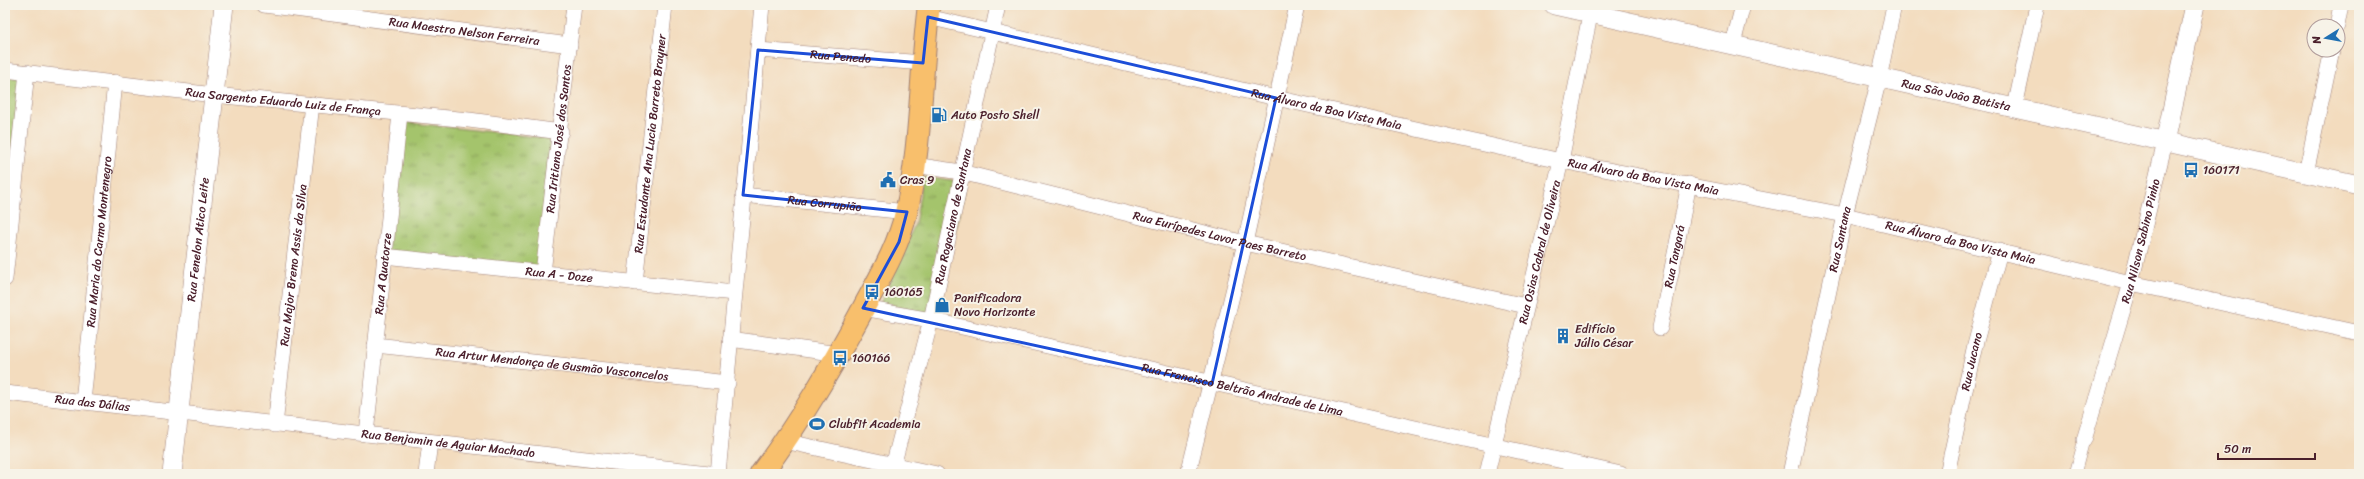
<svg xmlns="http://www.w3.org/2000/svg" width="2364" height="479" viewBox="0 0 2364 479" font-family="Sriracha,sans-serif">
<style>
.park{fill:url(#park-tufts);stroke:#77724c}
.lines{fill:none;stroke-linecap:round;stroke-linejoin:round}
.pedestrian-casing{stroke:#9e7e74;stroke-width:12}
.minor-casing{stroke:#9e7e74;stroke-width:16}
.tertiary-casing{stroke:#9e7e74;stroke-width:20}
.primary-casing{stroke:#9e7e74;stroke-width:24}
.pedestrian{stroke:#fff;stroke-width:11}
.minor{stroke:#fff;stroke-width:15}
.tertiary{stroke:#fff;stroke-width:19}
.primary{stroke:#f8bf6c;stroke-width:22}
.marked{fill:none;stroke:#1d4ed8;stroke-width:3;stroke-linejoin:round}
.labels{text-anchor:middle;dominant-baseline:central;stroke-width:4;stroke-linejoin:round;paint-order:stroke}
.street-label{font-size:12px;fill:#4a1f2b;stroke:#f7f3e8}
.poi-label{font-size:12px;fill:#4a1f2b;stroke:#f7f3e8;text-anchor:start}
</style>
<defs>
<pattern id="park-tufts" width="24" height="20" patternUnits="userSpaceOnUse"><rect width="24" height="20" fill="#a4c46c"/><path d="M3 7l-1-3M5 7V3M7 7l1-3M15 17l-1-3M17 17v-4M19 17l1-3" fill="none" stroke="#889f59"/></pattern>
</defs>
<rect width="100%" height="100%" fill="#f7f3e8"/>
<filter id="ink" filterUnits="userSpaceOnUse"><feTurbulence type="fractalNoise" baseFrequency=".025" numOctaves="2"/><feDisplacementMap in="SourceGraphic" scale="8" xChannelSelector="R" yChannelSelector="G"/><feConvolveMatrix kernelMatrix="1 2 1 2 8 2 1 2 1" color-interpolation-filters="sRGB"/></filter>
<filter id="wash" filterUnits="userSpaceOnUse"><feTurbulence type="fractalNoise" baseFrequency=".012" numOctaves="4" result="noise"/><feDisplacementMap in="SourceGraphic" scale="16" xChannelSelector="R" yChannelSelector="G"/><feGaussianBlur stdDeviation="0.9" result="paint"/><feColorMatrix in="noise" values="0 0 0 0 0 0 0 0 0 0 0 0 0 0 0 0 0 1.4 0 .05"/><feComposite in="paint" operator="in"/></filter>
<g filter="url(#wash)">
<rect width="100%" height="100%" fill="#f3dcbe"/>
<!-- park -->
<path class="park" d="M5,76L21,78L5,209Z
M403,122L554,139L538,269L387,252Z
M923,177L966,183L936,317L880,304L915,224Z"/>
</g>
<g filter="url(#ink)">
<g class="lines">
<defs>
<path id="pedestrian" d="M2075,474L2084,440"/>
<g id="minor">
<path id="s1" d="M264,5L570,45"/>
<path id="s2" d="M928,17L1276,98L1561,161L1845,215L2131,283L2359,333"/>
<path d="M2337,26L2341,5"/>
<path d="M1733,44L1743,5"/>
<path id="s3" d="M758,50L923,63"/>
<path id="s4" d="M5,70L214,95L469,120L561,132"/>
<path d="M2015,107L2037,5"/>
<path id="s5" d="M914,165L961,172L1245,243L1526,306"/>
<path d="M2306,173L2332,50"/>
<path id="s6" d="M743,195L907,212"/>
<path id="s7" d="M384,256L734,293"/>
<path id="s8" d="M543,273L574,5"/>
<path d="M5,279L27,72"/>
<path id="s9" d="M635,283L665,5"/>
<path id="s10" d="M863,308L931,320L1621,474"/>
<path id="s11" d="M1660,328L1689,184"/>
<path d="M730,339L839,354"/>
<path id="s12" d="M375,345L728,383"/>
<path id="s13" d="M5,393L718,474"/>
<path id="s14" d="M83,402L115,82"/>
<path id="s15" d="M275,425L312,104"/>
<path id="s16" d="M366,434L400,114"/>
<path id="s17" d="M2084,440L2131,283L2165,142"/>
<path d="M784,441L937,474"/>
<path d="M426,474L430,442"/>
<path d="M718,474L762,5"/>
<path id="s18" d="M891,474L931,320L998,5"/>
<path d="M1188,474L1245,243L1297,5"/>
<path id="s19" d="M1487,474L1561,161L1592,5"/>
<path id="s20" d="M1790,474L1845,215L1879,79L1894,5"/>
<path id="s21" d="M1947,474L1974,349L2000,251"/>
</g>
<g id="tertiary">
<path id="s22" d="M1554,5L2359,185"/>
<path d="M2165,142L2195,5"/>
<path id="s23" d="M172,474L224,5"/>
</g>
<path id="primary" d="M761,474C800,422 832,366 863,309C880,277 898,248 906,213C922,145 920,74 929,5"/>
</defs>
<!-- pedestrian casing -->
<use href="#pedestrian" class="pedestrian-casing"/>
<!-- minor casing -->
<use href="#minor" class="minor-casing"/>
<!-- tertiary casing -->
<use href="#tertiary" class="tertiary-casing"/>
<!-- primary casing -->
<use href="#primary" class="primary-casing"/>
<!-- pedestrian -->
<use href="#pedestrian" class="pedestrian"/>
<!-- minor -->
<use href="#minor" class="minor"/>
<!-- tertiary -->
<use href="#tertiary" class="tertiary"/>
<!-- primary -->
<use href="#primary" class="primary"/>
</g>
</g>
<!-- marked area -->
<path class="marked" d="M928,17L1276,98L1212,384L863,308L899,242L907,212L743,195L758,50L923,63Z"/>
<!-- icons -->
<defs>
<symbol id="fuel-bare" viewBox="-9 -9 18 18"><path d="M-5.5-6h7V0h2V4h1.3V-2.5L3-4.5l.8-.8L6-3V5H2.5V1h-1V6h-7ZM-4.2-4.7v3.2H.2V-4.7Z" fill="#1f6fb2" stroke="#f7f3e8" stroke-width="2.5" paint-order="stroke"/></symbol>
<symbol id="bus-bare" viewBox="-9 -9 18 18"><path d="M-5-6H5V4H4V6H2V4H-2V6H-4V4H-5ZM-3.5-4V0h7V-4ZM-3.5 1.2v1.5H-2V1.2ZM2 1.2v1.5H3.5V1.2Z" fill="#1f6fb2" stroke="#f7f3e8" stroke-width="2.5" paint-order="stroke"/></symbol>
<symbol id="civic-bare" viewBox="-9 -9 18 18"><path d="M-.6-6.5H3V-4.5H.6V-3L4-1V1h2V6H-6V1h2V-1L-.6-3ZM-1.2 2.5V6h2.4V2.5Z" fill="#1f6fb2" stroke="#f7f3e8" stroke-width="2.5" paint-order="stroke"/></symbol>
<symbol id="shop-bare" viewBox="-9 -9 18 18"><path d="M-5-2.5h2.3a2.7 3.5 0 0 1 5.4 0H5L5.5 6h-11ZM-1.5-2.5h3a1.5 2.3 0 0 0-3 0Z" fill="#1f6fb2" stroke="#f7f3e8" stroke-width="2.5" paint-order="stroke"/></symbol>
<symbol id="building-bare" viewBox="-9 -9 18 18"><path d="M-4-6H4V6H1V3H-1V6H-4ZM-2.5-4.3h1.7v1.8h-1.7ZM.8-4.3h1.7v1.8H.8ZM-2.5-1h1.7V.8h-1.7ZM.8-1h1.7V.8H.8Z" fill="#1f6fb2" stroke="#f7f3e8" stroke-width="2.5" paint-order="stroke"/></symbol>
<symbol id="stadium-bare" viewBox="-9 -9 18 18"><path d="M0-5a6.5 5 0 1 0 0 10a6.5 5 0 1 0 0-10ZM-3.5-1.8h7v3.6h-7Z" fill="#1f6fb2" stroke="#f7f3e8" stroke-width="2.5" paint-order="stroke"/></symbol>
</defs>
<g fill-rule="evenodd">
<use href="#fuel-bare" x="928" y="104" width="22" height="22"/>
<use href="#bus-bare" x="2180" y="159" width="22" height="22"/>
<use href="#civic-bare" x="877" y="169" width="22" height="22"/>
<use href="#bus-bare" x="861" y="281" width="22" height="22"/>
<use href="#shop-bare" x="931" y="294" width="22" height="22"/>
<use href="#building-bare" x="1552" y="325" width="22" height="22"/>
<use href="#bus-bare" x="829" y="347" width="22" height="22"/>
<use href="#stadium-bare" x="806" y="413" width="22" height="22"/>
</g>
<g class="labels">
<!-- street labels -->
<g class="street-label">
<text stroke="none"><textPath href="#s1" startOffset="202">Rua Maestro Nelson Ferreira</textPath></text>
<text stroke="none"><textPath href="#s3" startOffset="83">Rua Penedo</textPath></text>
<text stroke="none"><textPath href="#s22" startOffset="412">Rua São João Batista</textPath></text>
<text stroke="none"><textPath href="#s4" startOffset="280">Rua Sargento Eduardo Luiz de França</textPath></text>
<text stroke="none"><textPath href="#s2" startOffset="409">Rua Álvaro da Boa Vista Maia</textPath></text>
<text stroke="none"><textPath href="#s8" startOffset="135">Rua Iritiano José dos Santos</textPath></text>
<text stroke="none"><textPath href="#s9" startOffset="140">Rua Estudante Ana Lucia Barreto Brayner</textPath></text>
<text stroke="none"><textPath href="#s2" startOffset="733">Rua Álvaro da Boa Vista Maia</textPath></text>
<text stroke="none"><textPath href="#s6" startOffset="82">Rua Corrupião</textPath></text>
<text stroke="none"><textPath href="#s18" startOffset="265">Rua Rogaciano de Santana</textPath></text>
<text stroke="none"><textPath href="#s5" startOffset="314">Rua Eurípedes Lavor Paes Barreto</textPath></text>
<text stroke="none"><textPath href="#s20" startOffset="240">Rua Santana</textPath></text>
<text stroke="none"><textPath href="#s23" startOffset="236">Rua Fenelon Atico Leite</textPath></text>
<text stroke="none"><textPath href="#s17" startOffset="207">Rua Nilson Sabino Pinho</textPath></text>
<text stroke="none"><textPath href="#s14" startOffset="161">Rua Maria do Carmo Montenegro</textPath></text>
<text stroke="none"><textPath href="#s2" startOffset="1057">Rua Álvaro da Boa Vista Maia</textPath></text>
<text stroke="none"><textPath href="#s19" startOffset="228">Rua Osias Cabral de Oliveira</textPath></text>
<text stroke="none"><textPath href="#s11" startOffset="73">Rua Tangará</textPath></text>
<text stroke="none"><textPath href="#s15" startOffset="161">Rua Major Breno Assis da Silva</textPath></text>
<text stroke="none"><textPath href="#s16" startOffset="161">Rua A Quatorze</textPath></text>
<text stroke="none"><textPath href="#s7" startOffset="176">Rua A - Doze</textPath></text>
<text stroke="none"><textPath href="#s21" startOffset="115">Rua Jucano</textPath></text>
<text stroke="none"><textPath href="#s12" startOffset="178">Rua Artur Mendonça de Gusmão Vasconcelos</textPath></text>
<text stroke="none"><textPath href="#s10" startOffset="388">Rua Francisco Beltrão Andrade de Lima</textPath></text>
<text stroke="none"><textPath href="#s13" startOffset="88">Rua das Dálias</textPath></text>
<text stroke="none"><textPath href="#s13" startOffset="446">Rua Benjamin de Aguiar Machado</textPath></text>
</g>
<!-- poi labels -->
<g class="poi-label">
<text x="951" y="115">Auto Posto Shell</text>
<text x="2203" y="170">160171</text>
<text x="900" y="180">Cras 9</text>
<text x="884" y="292">160165</text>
<text x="954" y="298">Panificadora<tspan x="954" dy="14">Novo Horizonte</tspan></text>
<text x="1575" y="329">Edifício<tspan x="1575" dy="14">Júlio César</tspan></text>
<text x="852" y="358">160166</text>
<text x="829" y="424">Clubfit Academia</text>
</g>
</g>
<!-- margin -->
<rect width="2364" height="479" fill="none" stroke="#f7f3e8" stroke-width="20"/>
<!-- north arrow -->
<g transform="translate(2326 38) rotate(259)"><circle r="19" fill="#f7f3e8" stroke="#b29e9c"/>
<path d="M0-3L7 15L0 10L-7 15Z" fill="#1f6fb2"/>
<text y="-6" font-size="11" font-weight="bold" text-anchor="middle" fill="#4a1f2b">N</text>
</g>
<!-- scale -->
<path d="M2218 453v6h97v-6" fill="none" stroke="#4a1f2b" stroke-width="2"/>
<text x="2224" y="453" font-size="12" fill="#4a1f2b" stroke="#f7f3e8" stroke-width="3" paint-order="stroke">50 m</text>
</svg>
